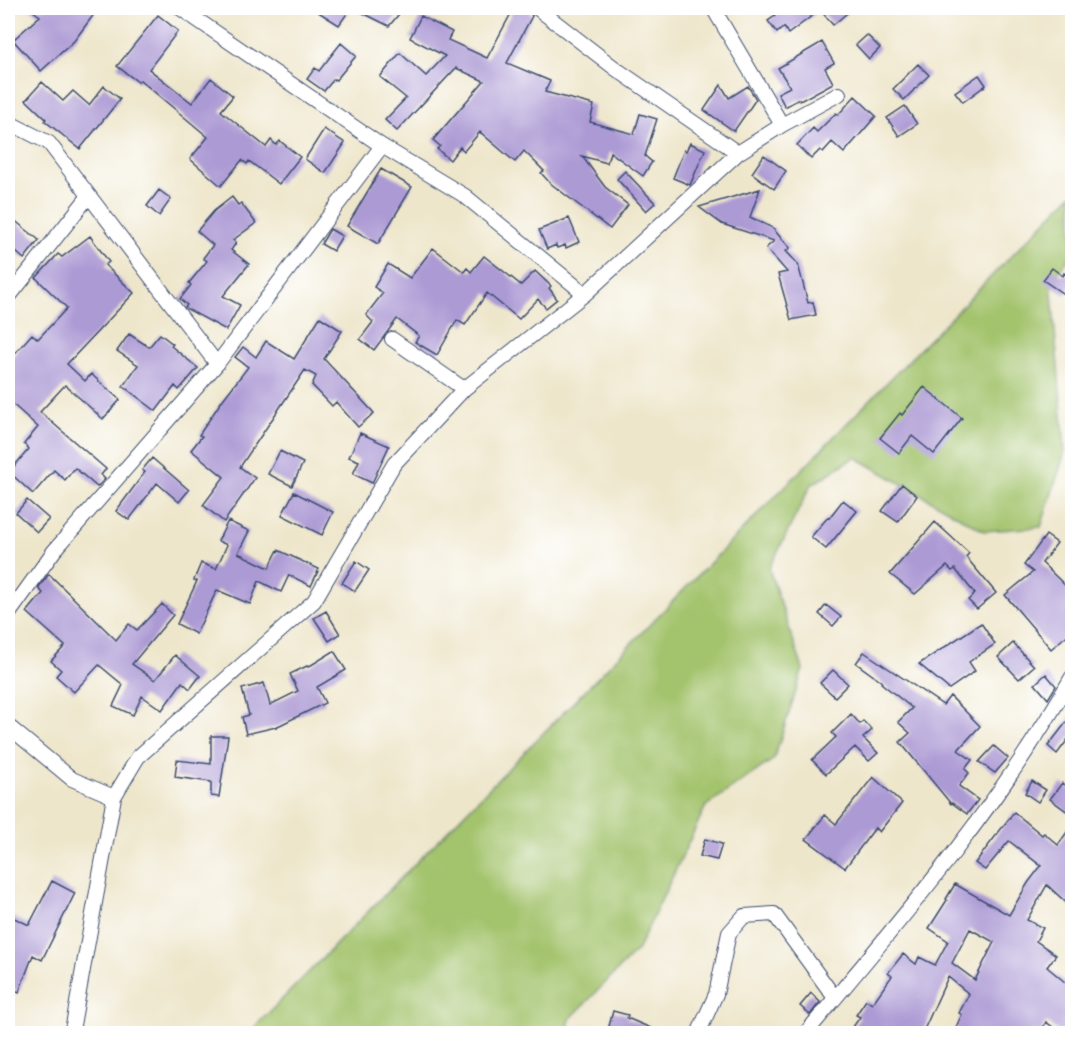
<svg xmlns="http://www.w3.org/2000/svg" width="1080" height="1041" viewBox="0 0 1080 1041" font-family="'IM FELL English',serif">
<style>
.green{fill:#a3c36c;stroke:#5f7965;stroke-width:1.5}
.building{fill:#ac9ad4;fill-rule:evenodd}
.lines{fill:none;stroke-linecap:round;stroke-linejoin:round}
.minor-casing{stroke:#3b4a6e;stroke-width:16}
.minor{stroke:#fff;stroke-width:14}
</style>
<rect width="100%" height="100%" fill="#fff"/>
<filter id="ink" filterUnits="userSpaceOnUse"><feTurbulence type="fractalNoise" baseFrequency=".0167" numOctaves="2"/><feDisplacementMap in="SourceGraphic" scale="12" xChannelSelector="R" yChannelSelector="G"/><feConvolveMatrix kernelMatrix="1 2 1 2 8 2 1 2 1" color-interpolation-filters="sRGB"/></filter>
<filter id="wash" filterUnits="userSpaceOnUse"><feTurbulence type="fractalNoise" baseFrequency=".008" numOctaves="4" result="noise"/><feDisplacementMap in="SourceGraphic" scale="24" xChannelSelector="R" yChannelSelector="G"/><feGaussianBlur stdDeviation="1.35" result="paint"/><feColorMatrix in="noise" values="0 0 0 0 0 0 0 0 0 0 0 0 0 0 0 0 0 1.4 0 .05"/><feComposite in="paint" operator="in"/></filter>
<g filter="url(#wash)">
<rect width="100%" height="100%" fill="#eee6cb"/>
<!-- green -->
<path class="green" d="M1072,194V255L1051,281L1065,452L1041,527L984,531L855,457L811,485L769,569L803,669L774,759L706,806L638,949L570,1019L567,1033L248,1034Z"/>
<g id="blocks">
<!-- building -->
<path class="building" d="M29,8H87L95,13L74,41L41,71L13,40L40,16Z
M312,8H351L339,25Z
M353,8H404L389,26Z
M514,8H528L532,16L507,63L550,81L545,92L594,105L590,122L634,134L640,114L657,119L645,156L652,162L643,176L610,152L607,163L582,156L605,187L628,205L610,229L550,183L541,173L544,171L524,151L515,162L480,132L464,151L460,147L450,160L437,149L440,146L433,140L484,81L456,68L397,131L385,120L406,98L380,77L400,53L426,76L445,56L410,38L421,16L452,32L448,40L487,58Z
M779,8H853L833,25L820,10L788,34L784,27L777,33L768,21L775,16L772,12Z
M158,15L178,31L149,69L192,103L211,78L233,96L221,111L266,147L271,140L276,145L280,141L300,157L279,184L249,161L247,164L242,160L221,186L190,159L208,137L140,80L138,82L117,66Z
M867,35L880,48L869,59L856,45Z
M822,42L834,63L825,68L833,83L800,101L799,99L785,107L778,93L790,87L778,68Z
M341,43L356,56L336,80L334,79L324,91L307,79L315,68L319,71Z
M918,64L929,75L904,100L893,89Z
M979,75L986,85L963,102L955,92Z
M42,82L63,101L73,91L89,105L104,86L120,99L80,149L45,121L46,119L26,100Z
M721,85L729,98L748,86L756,99L734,131L704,110Z
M855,96L876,116L844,153L832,142L823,152L820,150L811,159L797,145L813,128L817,132L836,113L838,115Z
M905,106L917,124L899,136L887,118Z
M324,129L345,143L325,173L305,159Z
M690,143L705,150L690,185L673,178L684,150L686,151Z
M764,155L786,171L774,189L752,173Z
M381,169L412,187L378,244L347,226Z
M625,171L655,203L646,211L617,179Z
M760,189L750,217L775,229V231L790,248L786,251L798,264L808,303L813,302L816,315L791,320L778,274L787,272L766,248L774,241L722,224L699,207Z
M159,190L171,199L159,216L147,206Z
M232,197L238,205L241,203L256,223L233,240L236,243L231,250L249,264L223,296L240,305L226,330L187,309L185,307L187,305L180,299L191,285L189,283L207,261L203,258L213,245L197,231L214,211Z
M8,215L39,240L24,259L8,245Z
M569,218L579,242L566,248L565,245L557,248L556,245L547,249L539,230Z
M330,229L342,236L333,251L321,244Z
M90,236L109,262L105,265L134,293L67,364L85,381L91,374L120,400L103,419L65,385L40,412L106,469L101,475L105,479L97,487L75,468L65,480L54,470L33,494L9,472L29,449L24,444L38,427L8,400V361L32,334L38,339L67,308L36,278L58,254L62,257Z
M433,248L464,272L467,268L471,272L484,256L521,285L535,271L551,286L549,288L557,299L546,308L538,299L519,319L487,293L465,325L457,320L437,355L415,342L419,336L397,319L374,350L360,339L373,322L366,315L383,293L374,287L388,264L410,278Z
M1052,268L1063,276L1064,273L1072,279V284L1065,295L1043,280Z
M320,317L342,331L324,359L374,413L358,427L336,402L332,406L312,385L316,376L305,370L240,467L255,478L224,522L203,505L224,477L191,450L202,436L199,435L221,402L248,367L235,357L243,347L256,357L266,341L294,359Z
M129,334L149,347L160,334L173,344L171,346L198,368L179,390L175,386L156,411L123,386L138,365L117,351Z
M924,387L962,418L934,454L912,436L899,453L880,438L900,413L902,415Z
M360,433L389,446L372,483L353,474L359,461L349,457Z
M280,451L303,463L292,486L268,474Z
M152,458L189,490L179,502L157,483L129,520L116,511L145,472L142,470Z
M902,484L917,496L898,522L882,511Z
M294,492L333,512L322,535L282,515Z
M27,500L49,519L37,532L16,513Z
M843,500L857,511L826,549L811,537L828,517L829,518Z
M228,521L249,531L238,553L269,568L278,550L319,569L311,586L289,575L281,592L259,581L250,604L217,590L196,634L177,624L197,581L194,580L201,563L216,569L227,545L218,541Z
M935,522L969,553L966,557L996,593L977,609L968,600L975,594L955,569L952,571L947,566L915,594L890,574Z
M1046,535L1057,543L1042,563L1072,592V631L1051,649L1005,595L1033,572L1024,565Z
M356,561L369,570L355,591L342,583Z
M49,574L116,640L129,624L137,630L162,604L173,615L132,664L155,680L175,655L200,676L190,689L182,682L162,710L142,696L133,715L113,706L123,685L99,665L74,692L56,676L61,670L51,661L65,646L27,612L43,593L38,588Z
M826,605L841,617L833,626L819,614Z
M326,611L340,634L329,641L314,618Z
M981,623L995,644L969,662L975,671L949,689L919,664Z
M1013,643L1034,666L1019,679L998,657Z
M334,651L346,670L317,687L325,703L276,727L246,734L242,717L249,715L242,689L264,683L270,705L298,691L290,674L307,666L308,667Z
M864,652L943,705L950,696L980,726L958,750L972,760L965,769L969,773L959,786L978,800L967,814L952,803L951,804L900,742L910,733L898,722L912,708L881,683L882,682L856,663Z
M833,670L848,684L835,697L820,683Z
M1046,674L1056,686L1048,699L1035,684Z
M851,714L860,724L863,721L872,730L863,738L878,753L869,761L855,747L826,774L812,760L836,737L832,733Z
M1072,715V734L1057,754L1048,746Z
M211,736H228L219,797L211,796V782L175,777L177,760L211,764Z
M994,746L1008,758L995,773L979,762Z
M873,777L902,803L879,832L875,828L845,868L806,839L825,815L836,824Z
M1032,781L1046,790L1038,802L1025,793Z
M1062,783L1072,791V815L1050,799Z
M1014,812L1042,835L1044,833L1058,845L1072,825V908L1047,885L1027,920L1043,928L1036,941L1056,955L1047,967L1072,988V1034H1062L1046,1022L1040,1034H953L962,1014L959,1013L969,994L948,977L922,1034H848L860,1017L856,1015L866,1000L872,1004L892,976L888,973L903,954L916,964L919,957L935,965L948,941L929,928L947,900L946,899L955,884L1009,915L1028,883L1041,866L1009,841L985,870L975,863ZM970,929L994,942L975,980L952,963Z
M705,839L722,844L717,860L700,856Z
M52,881L75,893L42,960L33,955L19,992L8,987V915L29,925Z
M811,993L820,1002L810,1015L800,1006Z
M613,1011L628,1015L627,1018L665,1034H607Z"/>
</g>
</g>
<g filter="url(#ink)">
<use href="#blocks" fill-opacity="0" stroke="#3b4a6e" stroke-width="1.5"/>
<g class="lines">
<defs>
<path id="minor" d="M180,8L382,146L465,196L585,294
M537,8L616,69L738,153
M713,8L782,125
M8,122L49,143L217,364
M8,298L88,197
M392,339L464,389
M8,615L54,551L217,364L382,146
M8,726L72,779L114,797
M70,1034L73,1025L114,797L138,757L314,601L394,464L464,389L585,294L738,153L782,125L839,94
M698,1034L716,994L729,933L744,916L774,914L835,998
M805,1034C901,920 999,806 1072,677"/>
</defs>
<!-- minor casing -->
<use href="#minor" class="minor-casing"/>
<!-- minor -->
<use href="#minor" class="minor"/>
</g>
</g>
<!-- margin -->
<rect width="1080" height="1041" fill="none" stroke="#fff" stroke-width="30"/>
</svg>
